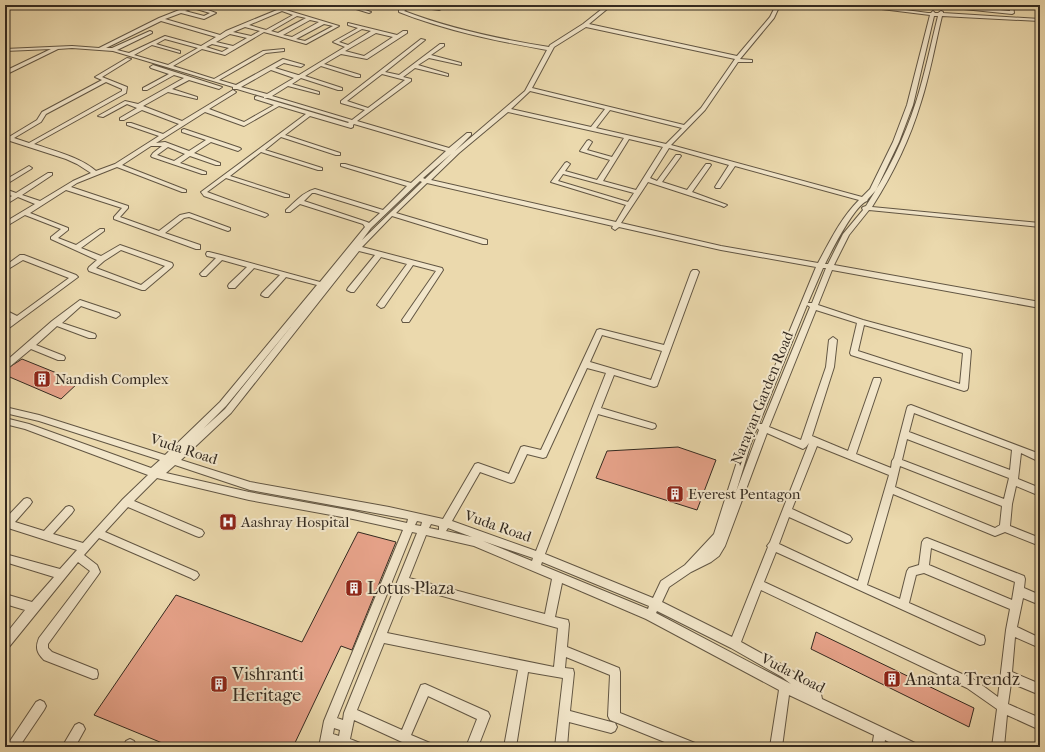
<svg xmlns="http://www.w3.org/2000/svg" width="1045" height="752" viewBox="0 0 1045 752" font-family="'IM FELL French Canon',serif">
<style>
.building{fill:#e6a289;stroke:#342a20}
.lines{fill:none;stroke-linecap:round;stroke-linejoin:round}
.minor-casing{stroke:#625643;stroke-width:2}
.minor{fill:#f2e6ca;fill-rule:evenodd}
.labels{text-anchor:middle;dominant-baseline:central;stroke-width:4;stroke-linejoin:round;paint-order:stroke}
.poi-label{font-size:15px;fill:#342a20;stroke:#f2e6ca;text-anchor:start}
.street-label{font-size:15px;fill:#342a20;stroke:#f2e6ca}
.near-poi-label{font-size:18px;fill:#342a20;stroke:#f2e6ca;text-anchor:start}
</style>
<rect width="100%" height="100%" fill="#ebd9ad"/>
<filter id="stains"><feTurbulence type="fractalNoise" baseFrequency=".005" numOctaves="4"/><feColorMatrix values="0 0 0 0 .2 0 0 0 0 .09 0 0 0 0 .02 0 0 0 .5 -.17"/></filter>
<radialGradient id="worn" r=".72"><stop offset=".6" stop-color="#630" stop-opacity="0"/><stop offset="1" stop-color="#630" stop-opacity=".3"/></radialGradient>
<!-- building -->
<path class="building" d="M22,359L79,382L61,399L5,375V370Z
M678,447L716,460L697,510L596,478L607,451Z
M358,532L396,542L352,650L341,646L293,747H172L94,715L176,595L302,642Z
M816,632L974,708L969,727L811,649Z"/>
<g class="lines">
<defs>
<path id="minor" d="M192,5H198L197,6L216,13L204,19L181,13L165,19L220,35L226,31L289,5H295L286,10L339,26L306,44L264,32L225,55L202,49L173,66L214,79L263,51L284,49V51L266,53L219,80L236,85L283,59L304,65L301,67L284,63L275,68L298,75H299L345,47L333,42L358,28L348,25V23L397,35L403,31H407V33L367,59L341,54L324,64L360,75V77H356L321,66L305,76L342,88V90H338L301,78L292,84L319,92V94L288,86L272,96L352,120L365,110L341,103V101L421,39L425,40L385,72L399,75L440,44H444V46L431,55L461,63V65L429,58L418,65L448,74V76L415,68L403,77L411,79V81L357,121L449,148L467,133H471V135L455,151L525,91L547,50C497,41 447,31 399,12V10C412,0 422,7 437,7C441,7 445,5 449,5L439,10L411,6L404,11C451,29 499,39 549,47L550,45L583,24L607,5H612L589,24L737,56L770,17L776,5H780L774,18L740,59L752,60V62H738L705,110L671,145L862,197L870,189L893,142L907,105L930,15L857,6L855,5H868L928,13H931L933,11L935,13H938L941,11L943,12V13L1040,19V21L942,16C935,45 930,74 921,102C910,139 893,174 872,207L1040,223V227L869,210L849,235L834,265L1040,302V308L832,270L818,305L863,320L970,349L971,351L968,388L967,390L964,391L851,355L850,353L857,323L816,310L769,427L801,440L826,367L829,340L833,337L837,340L834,367L812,436L848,451L873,380L874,378H880L881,380L856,454L891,468L892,461L894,458L907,408L908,406L911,405L1040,454V462L1021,453L1018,479L1040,488V496L1016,486L1012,504L1010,526L1040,538V546L1005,532L995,536L893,494L867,585L900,599L907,571L909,568L919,565L922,542L924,539L927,538L1024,576L1025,579L1024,588L1040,595V605L1023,598L1017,627L1040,638V648L1015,637L1012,672L1040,684V695L1011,683L1008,704L1040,718V730L1007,715L1004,747H992L997,709L967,688L761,590L741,642L790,669L821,694L822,699L915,743L917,747H898L885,740L884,747H872L874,735L789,695L782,747H770L779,690L646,619L562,583L555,617L568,620L569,624L567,647L619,668L620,672V713L695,743L697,747H677L610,720L608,716L610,675L566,657L565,668L573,669L574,673L570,711L615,723L617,727L615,731L611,733L569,722L567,747H555L563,678L528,672L516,747H504L518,670L384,643L357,710L402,730L421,685L425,684L488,712L490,716L478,747H466L477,719L428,696L411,735L430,743L432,747H413L354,720L350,739L360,743L362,747H336L331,744V747H319L324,721L403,530L353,519L249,500L157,478L134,501L202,530L204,533L202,536L199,537L196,536L128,507L105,532L197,572L199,575L197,578L194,580L191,578L99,538L84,555L97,565L100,572L98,575L48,644V648L52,652L97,670L98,674L97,678L93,679L44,660C37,653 35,648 39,638L90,571L78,562L9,647L5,648V635L25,610L5,604V594L32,602L54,577L5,562V554L60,569L77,550L5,527V519L24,499L27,498L30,499L32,502L30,505L15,522L44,531L66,507L69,506L72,507L74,510L72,513L53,534L83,543L123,499L148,475L25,429L5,424V418L29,424L151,468L160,460L39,421L5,413V407L39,415L165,455L220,402L317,285L286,277L268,297H265L261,295L262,293L280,275L254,268L235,288H229L228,286L229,284L247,267L222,260L206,276H202L200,274L216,258L207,256L206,254L207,252H209L221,255L320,282L365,227L363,224L300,204L290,212H286V210C295,202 303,192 315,189L383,210L407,186L341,166V164H345L411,183L446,151L354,124L353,125V127L351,128L310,116L285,135L340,153V155H336L281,137L265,150L322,168V170H318L261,152L230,176L289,195V197H285L226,178L207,192L267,214L268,215L265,217L204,196L201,192L306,114L279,106L244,126L205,112L156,143L165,142L189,151L206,140L182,132V130L184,129L240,148L241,149L238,151L211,142L194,153L220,163V165H216L190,156L180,163L206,172V174H202L152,157L151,156L153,153L162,146H151L122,165L186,190V192H182L117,167L77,183L71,187L128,206V208L120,217L159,231L180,215L189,213L230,228V230L228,231L189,217L184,218L165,233L200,245V249H196L114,219V217L122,208L66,190L30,213L68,228V230L58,238L76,245L100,229H104V231L81,248L101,256L120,245L172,263L173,265L172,267L145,290H142L89,271L88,269L89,267L97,260L51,239V237L61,229L25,215L5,227V222L35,204L18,197L5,205V200L12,196L5,193V189L16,193L48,173H52V175L22,195L40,201L73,181L91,173L77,164L66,159L7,140L5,139V137H9L37,120L42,112L102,80L95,77L127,58L131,59L102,77L127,87L126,93L34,144C55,151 80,157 96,171L115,164L159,136L127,125V123H131L163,134L179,124L142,110L124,120H120V118L137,108L127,104L103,117L98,116L125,101L138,104L184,78L174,75L147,90H143V88L169,74L151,68L150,67L153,65L222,87L219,89L189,80L172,89L197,97V99L168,92L143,106L182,121L233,90L236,92L235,93L209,109L244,122L274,105L255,99V97L257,96L348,123L349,122L268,98H264V97L237,89H233V87L113,51L72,48L58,49L5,75V71L51,49L5,51V49L72,46L99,48L159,18ZM193,8L210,13L204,16L185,11ZM282,11L293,15L266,30L249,25ZM297,16L306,18L278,33L271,31ZM934,16H938C931,44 925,74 916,102C904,139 887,174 866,206L863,207L862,208L863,210L843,234L828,264H825C832,250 854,206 867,201L868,199L876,190L899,142L913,105ZM310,20L319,22L292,37L283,35ZM161,21L216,37L201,46L165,36L129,53L117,50L152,33V32L150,31L112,48H106ZM324,24L333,26L305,41L296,39ZM245,27L260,31L251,36L233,32ZM586,27L735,59L701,108L684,125L532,88L554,47ZM362,29L371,31L348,45L339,42ZM376,33L393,37L364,56L345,51ZM230,34L247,38L233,46L216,42ZM165,39L198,48L168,65L134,55L152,45L180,53V51L156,44ZM212,44L229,48L222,52L206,47ZM271,70L294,78L267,94L241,87ZM382,74L405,80L368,108L347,101ZM106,82L122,89V91L29,143L14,138L41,122L46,114ZM530,91L605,109L591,127L511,109ZM610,110L682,128L666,144L596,128ZM508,112L624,138L612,157L587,150L592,142L589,140L587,141L580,151L610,160L597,180L565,171L570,164L567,162L565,163L551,182L626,205L616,222L431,180L459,153ZM629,139L663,147L636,190L603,181ZM168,147L185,154L174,161L157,155ZM669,148L729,165L715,187L716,188H720L735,166L859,200C841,218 830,241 818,263L721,246L621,223L648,182L722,206L724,207L727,205L692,192L711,165L710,164H706L687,190L662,182L681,156L680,155H676L657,181L650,178ZM453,152L425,179L423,178L452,153ZM563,174L634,193L628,202L558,181ZM420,181L422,182L362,240L371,228ZM427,183L613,226L612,228L615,230L619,227L721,250L816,267L742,446L714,534L685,565L661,581L653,598L545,554L598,414L652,429L655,428L656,426L655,424L601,408L614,375L654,387L657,386L699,272L697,270H693L691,272L664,345L600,329L597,330L541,450L524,446L521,447L509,474L478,463L475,464L443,519L389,507L250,482L181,460L231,413L359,251L375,255L348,288L347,290L351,292H354L381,257L407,264L377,305L381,308L384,307L413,265L436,271L402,320L403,322H409L443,270L442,268L362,247L392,216L483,244H487V240L396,213ZM312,193H315L380,213L369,223L367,222L304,201ZM121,250L165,266L141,285L96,268L104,261ZM823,268H826L812,303H808L807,305ZM807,305L810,307L762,424H759ZM294,323L225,409L204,428L226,406ZM864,325L963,353L960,384L858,351ZM602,335L662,351L651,380L590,362ZM587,368L606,373L536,551L452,521L480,472L511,483L514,482L527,454L543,458L546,457ZM914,413L1012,450L1010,470L909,432ZM757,428L759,430L736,492L750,446ZM767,433L803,449L806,447L809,443L770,542L767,546L768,547L732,637L662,602L669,587L691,572L711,562L719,556L725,546ZM907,439L1009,478L1004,499L902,460ZM817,446L889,475L858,581L779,544L789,517L847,543L850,542L852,539L850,536L792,509ZM175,465L250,490L408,519L407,523L353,511L249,492L166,473ZM900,466L1002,506L1000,525L995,528L895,487ZM417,521L422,522L421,526L415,525ZM431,524L439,526V530L429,528ZM448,528L472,537L446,531ZM412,532L417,533L344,713L343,720L337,718ZM426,535L474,546L552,579L545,614L409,578ZM483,541L533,558L532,561ZM931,548L1015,582L1012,600L929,565ZM776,552L980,645L984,644L985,640L984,636L909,603L916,575L924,573L1010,609L1006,630L998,697L975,680L764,582ZM542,562L649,606L648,609L541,565ZM406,586L558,628L554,667L387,633ZM657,611L731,648L782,677L791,684L656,613ZM334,728L340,730L339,736L333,734Z
M343,5H350L371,12L369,13Z
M952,5L1010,11L1009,5H1013L1014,13L1012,14L954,8L952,7Z
M29,166L32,168L31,169L5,185V180Z
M20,255H24L76,275L78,277L5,331V324L11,319L5,316V310L17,316L69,278L23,260L5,271V266Z
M80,300L119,313L120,315L116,318L81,306L62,323L95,334L96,336L95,338H89L57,326L36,345L64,356L65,358L64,360H58L31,349L8,368L5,369V362L52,321Z
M40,700L44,702L46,706L44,710L19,747H6L36,702Z
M79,723L83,725L85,729L75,747H62L75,725Z
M130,739L134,741L136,745L135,747H123L126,741Z"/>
</defs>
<!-- minor casing -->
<use href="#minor" class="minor-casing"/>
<!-- minor -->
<use href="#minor" class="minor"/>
</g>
<!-- icons -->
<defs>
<symbol id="building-square" viewBox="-11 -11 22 22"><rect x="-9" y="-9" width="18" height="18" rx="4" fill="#8f2418" stroke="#f2e6ca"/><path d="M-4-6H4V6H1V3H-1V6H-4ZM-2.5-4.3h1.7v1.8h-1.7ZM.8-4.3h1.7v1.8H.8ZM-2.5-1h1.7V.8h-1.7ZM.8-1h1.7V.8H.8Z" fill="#fff"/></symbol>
<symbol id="hospital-square" viewBox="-11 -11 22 22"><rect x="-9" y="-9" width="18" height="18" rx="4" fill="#8f2418" stroke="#f2e6ca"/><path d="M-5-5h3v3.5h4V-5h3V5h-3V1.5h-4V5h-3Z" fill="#fff"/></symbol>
</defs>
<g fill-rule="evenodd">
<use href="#building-square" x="32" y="369" width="20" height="20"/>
<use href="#building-square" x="665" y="484" width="20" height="20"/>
<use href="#hospital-square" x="218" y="512" width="20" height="20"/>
<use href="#building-square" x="344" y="578" width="20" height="20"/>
<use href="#building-square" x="882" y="669" width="20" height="20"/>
<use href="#building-square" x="209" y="674" width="20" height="20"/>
</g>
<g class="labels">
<!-- poi labels -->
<g class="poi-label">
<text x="55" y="379">Nandish Complex</text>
<text x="688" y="494">Everest Pentagon</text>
<text x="241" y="522">Aashray Hospital</text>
</g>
<!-- street labels -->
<g class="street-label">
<text transform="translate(762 398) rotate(-68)">Narayan Garden Road</text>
<text transform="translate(184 449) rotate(18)">Vuda Road</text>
<text transform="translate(498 526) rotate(19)">Vuda Road</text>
<text transform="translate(793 673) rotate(27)">Vuda Road</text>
</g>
<!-- near-poi labels -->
<g class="near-poi-label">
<text x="367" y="588">Lotus Plaza</text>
<text x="232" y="674">Vishranti<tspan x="232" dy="21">Heritage</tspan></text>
<text x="905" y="679">Ananta Trendz</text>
</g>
</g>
<!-- margin -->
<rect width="1045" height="752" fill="none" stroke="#ebd9ad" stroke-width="20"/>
<rect x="6" y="6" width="1033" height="740" fill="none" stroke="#342a20" stroke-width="2"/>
<rect x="10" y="10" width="1025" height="732" fill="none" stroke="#342a20"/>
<rect width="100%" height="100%" filter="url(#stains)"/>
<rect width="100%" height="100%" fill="url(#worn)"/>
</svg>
